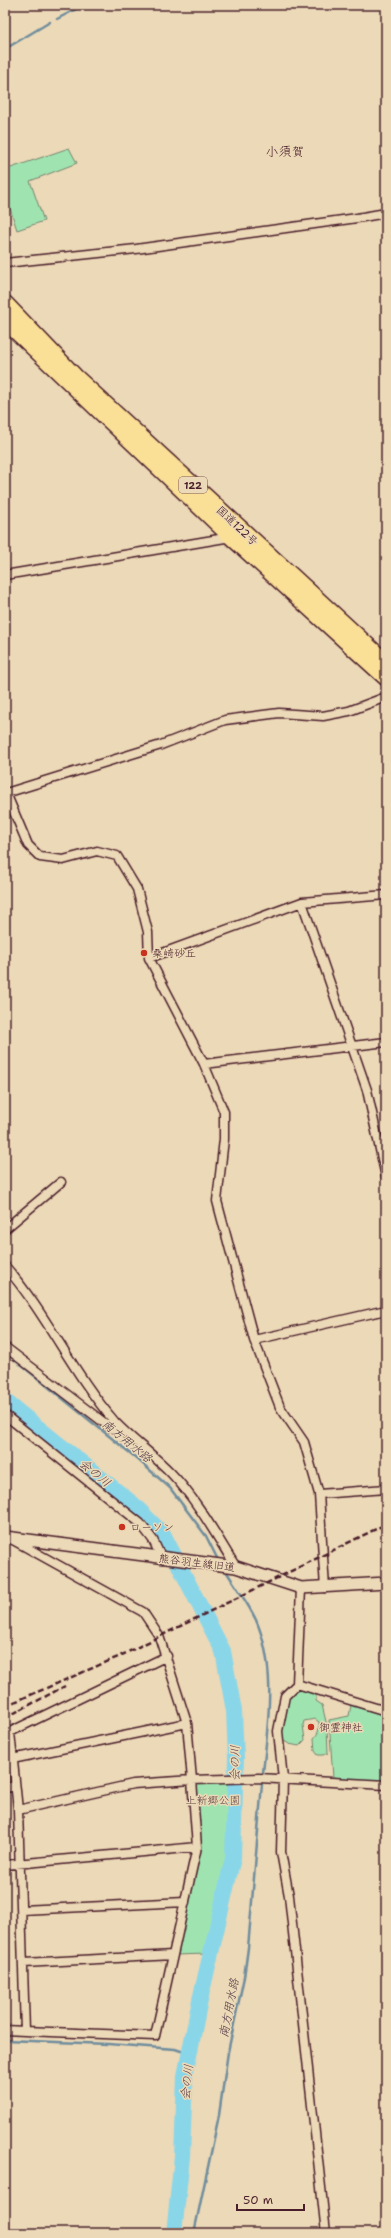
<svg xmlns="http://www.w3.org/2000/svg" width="391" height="2238" viewBox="0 0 391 2238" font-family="'Shantell Sans','Klee One',sans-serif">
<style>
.green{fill:#9fe4b0;stroke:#74826e}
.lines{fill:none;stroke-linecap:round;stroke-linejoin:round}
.stream{stroke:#708d9d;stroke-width:2.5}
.river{stroke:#8ad6e9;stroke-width:16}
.street-casing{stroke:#4a1f2b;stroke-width:11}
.secondary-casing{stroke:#4a1f2b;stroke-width:14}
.highway-casing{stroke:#4a1f2b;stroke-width:18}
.street{stroke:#ecd9b7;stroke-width:8}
.secondary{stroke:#ecd9b7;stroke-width:11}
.highway{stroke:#fadf96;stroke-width:15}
.rail{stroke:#4a1f2b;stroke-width:2.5;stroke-dasharray:6 3;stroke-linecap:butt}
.poi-dot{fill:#c8321e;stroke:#ecd9b7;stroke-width:1.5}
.labels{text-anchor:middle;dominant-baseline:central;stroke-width:3;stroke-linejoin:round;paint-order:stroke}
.shield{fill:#ecd9b7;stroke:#7b5755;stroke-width:1}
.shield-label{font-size:10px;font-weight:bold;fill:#4a1f2b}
.street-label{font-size:11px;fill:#4a1f2b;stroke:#ecd9b7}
.poi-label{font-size:11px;fill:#4a1f2b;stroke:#ecd9b7;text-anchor:start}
.park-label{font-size:11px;fill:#573d3f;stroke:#ecd9b7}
.water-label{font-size:12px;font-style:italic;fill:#543a48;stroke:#ecd9b7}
.quarter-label{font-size:13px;fill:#4a1f2b;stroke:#ecd9b7}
</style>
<rect width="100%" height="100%" fill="#ecd9b7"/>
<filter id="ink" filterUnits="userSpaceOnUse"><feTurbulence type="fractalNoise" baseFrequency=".025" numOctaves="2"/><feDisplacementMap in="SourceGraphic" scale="8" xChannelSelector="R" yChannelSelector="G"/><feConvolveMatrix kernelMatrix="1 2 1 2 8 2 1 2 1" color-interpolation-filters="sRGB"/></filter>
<g filter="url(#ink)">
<!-- green -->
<path class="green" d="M69,148L77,163L30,181L44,221L17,230L5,193V170Z
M299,1689L316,1695V1701L322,1705L327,1726L328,1753L324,1755H318L315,1751L314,1738C319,1733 319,1729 319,1722L315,1719L304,1721L303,1725L305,1740L299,1746L289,1744L283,1740L282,1730L289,1698Z
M351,1705L386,1714V1781L333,1778L329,1720L349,1716Z
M230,1779V1844L228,1864L207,1954L176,1955L199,1847L194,1782Z"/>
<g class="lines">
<!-- stream -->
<path class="stream" d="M57,19L84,5
M5,49L50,22
M5,1352L135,1457L170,1488L206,1536L218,1560
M226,1571C236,1587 248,1603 256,1620C277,1669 268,1722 263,1773
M5,2040L108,2044L175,2049L190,2054
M194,2233L219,2115L228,2052L244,1977L248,1948L262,1784"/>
<!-- river -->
<path class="river" d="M5,1401L133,1504L163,1534L223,1651L234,1711L236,1758L233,1858L200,2000L185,2076L182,2157L174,2233"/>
<defs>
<path id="street" d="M5,263L136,249L357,218L386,213
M5,575L231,537
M302,902L367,1090L386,1177
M149,958L302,902L386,895
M204,1064L386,1042
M5,1229L61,1182
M5,1266C47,1314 73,1374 115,1422C132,1440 154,1455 171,1473C197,1500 216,1535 236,1567
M254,1340L386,1310
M5,1347L111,1428L124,1431
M5,1415L140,1523L153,1540L162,1559
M319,1494L304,1442L280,1407L254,1340L217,1201L224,1139V1112L204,1064L149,958L148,932L137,889L117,856L97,851L63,860L40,857L28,845L6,793L161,745L225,720L279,713L323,716L349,711L386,697
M301,1588L297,1684L285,1696L278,1731L283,1779L281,1852L289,1896L326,2233
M325,1588L319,1494L386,1489
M297,1684L386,1711
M12,1759L187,1723
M5,1788L15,1786
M18,1810L10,1732L167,1656
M5,1865L197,1847L192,1780L259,1778L386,1785
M22,1910L185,1902
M24,1963L173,1955
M5,2030L25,2031L18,1810L133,1784L192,1780L187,1723L159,1636L143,1612L13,1540
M25,2031L155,2036L197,1847"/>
<path id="secondary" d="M5,1537L236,1567L301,1588L386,1583"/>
<path id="highway" d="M5,303L75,376L386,662
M5,321L231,537L386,678"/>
</defs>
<!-- street casing -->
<use href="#street" class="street-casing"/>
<!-- secondary casing -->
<use href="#secondary" class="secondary-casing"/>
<!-- highway casing -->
<use href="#highway" class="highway-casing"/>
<!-- street -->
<use href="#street" class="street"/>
<!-- secondary -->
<use href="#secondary" class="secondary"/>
<!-- highway -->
<use href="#highway" class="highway"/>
<!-- rail -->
<path class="rail" d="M5,1706L118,1657L386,1524
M5,1718L65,1686"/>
</g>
</g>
<!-- markers -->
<g class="poi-dot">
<circle cx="144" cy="953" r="4"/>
<circle cx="122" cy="1527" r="4"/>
<circle cx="311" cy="1727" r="4"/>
</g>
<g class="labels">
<!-- shield labels -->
<rect class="shield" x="179" y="477" width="28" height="16" rx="3"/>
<g class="shield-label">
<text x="193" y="485">122</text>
</g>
<!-- street labels -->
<g class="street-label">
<text transform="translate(237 526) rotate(43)">国道122号</text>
<text transform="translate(197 1563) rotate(7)">熊谷羽生線旧道</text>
</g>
<!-- poi labels -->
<g class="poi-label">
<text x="152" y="953">桑崎砂丘</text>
<text x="130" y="1527">ローソン</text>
<text x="319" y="1727">御霊神社</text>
</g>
<!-- park labels -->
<g class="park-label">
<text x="213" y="1800">上新郷公園</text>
</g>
<!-- water labels -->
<g class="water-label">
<text transform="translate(127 1441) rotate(39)">南方用水路</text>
<text transform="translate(95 1473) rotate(39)">会の川</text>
<text transform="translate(235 1763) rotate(-90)">会の川</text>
<text transform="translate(229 2008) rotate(-79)">南方用水路</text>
<text transform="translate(187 2082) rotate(-84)">会の川</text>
</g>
<!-- quarter labels -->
<g class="quarter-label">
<text x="285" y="151">小須賀</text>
</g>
</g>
<!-- margin -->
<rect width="391" height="2238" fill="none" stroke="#ecd9b7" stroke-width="20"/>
<rect x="10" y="10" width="371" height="2218" fill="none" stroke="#4a1f2b" stroke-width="1.5" filter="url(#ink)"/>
<!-- scale -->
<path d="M237 2204v6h67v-6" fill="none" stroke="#4a1f2b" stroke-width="2"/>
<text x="243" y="2204" font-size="12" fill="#4a1f2b" stroke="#ecd9b7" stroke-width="3" paint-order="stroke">50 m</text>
</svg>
